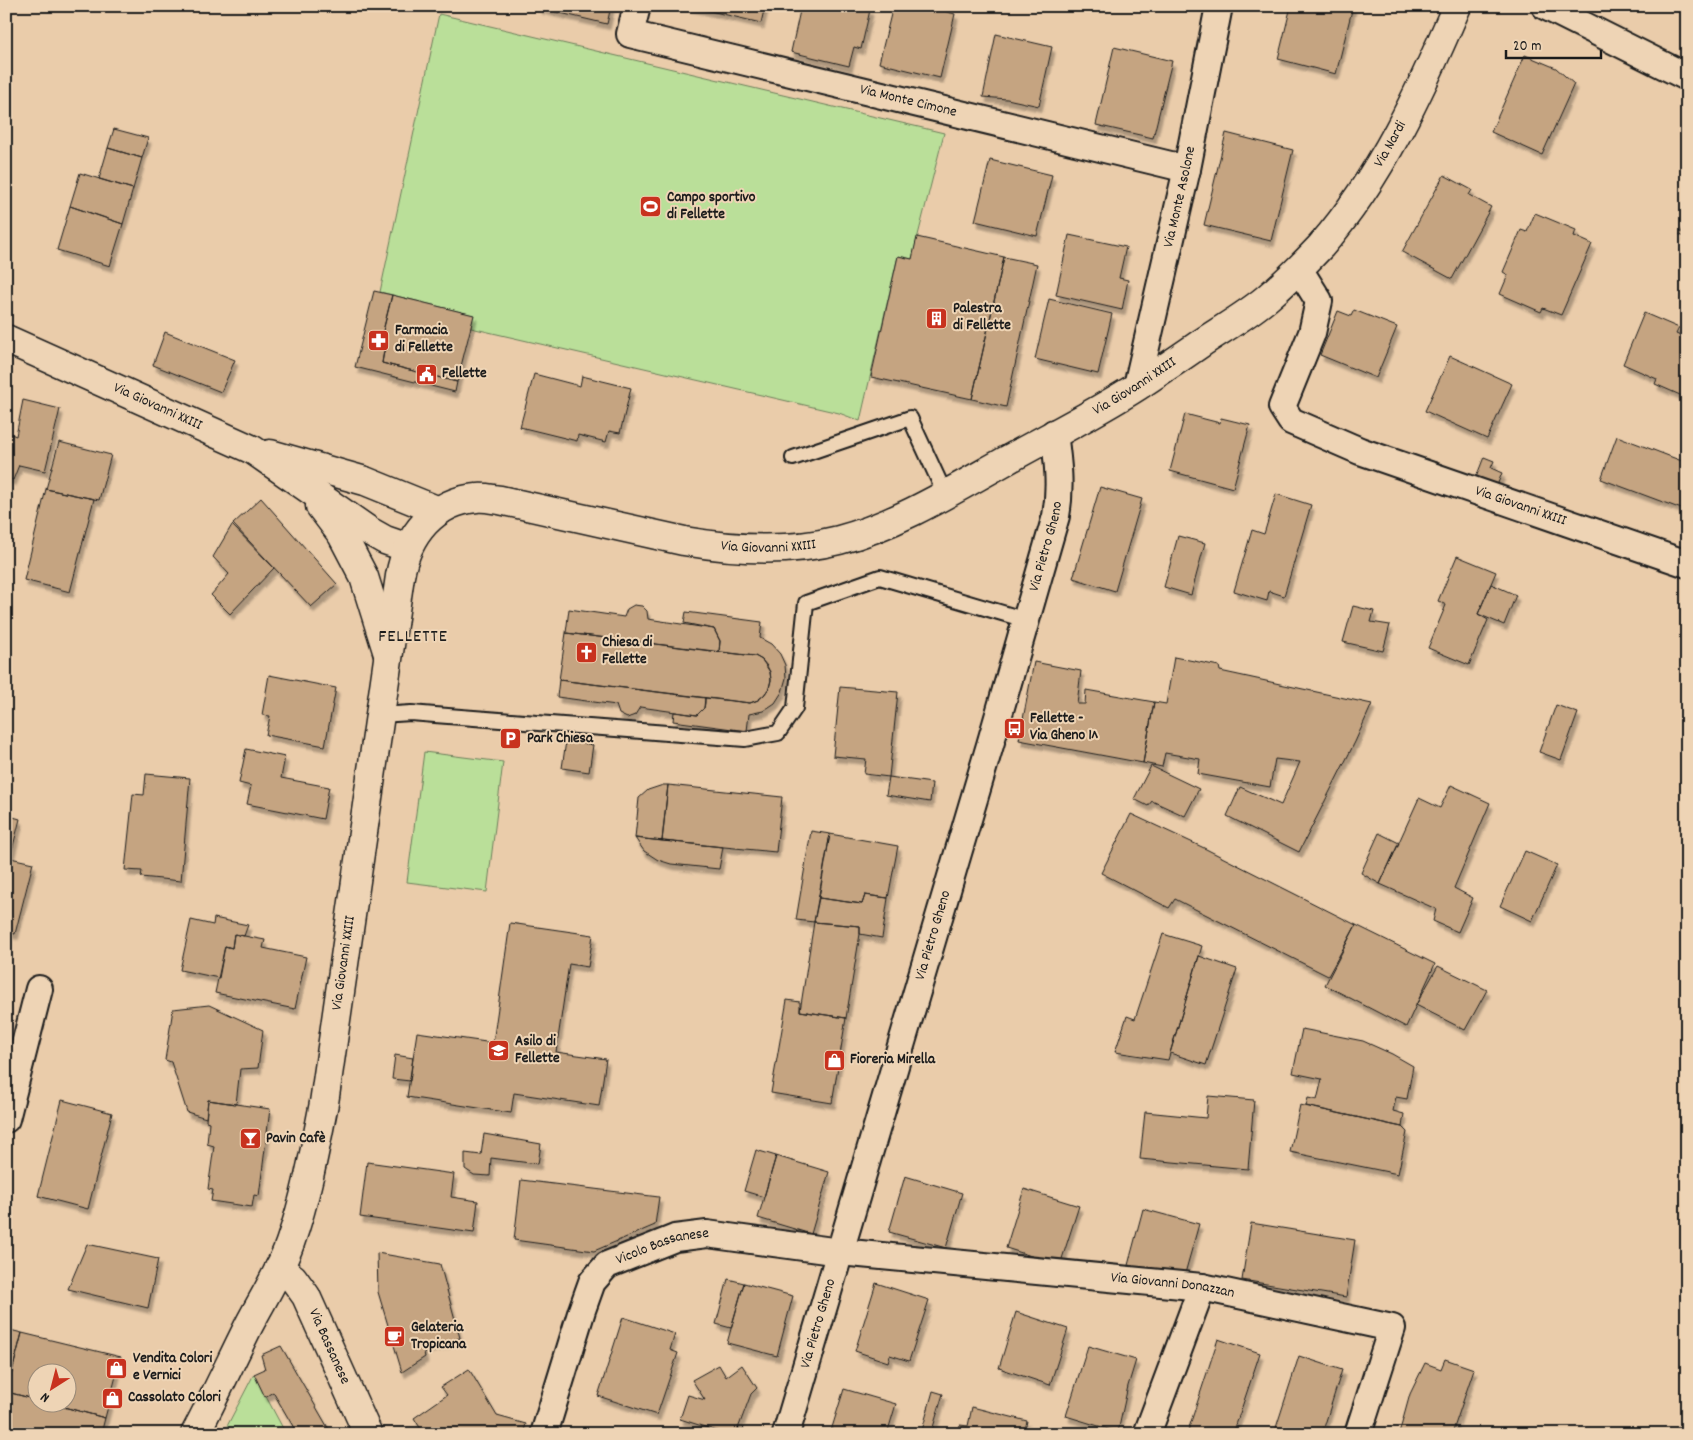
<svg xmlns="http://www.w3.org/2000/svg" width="1693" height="1440" viewBox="0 0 1693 1440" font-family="Dekko,sans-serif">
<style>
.green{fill:#badf99;stroke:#6b7e5a}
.building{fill:#c5a481;stroke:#1c1c1c;filter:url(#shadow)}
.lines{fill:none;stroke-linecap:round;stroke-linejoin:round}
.service-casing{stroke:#1c1c1c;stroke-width:18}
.minor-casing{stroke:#1c1c1c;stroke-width:30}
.tertiary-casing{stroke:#1c1c1c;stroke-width:31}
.secondary-casing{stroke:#1c1c1c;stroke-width:31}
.service{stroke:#eed4b5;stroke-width:14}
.minor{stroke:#eed4b5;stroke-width:26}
.tertiary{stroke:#eed4b5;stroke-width:28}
.secondary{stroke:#eed4b5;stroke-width:28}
.labels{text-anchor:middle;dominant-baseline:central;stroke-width:4;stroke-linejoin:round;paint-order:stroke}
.street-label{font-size:15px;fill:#1c1c1c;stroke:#eed4b5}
.poi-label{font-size:15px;font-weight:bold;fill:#1c1c1c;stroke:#eed4b5;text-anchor:start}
.quarter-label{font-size:18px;letter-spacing:1px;fill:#1c1c1c;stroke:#eed4b5}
</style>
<defs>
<filter id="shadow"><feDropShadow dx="3" dy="5.5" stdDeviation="1" flood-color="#0004"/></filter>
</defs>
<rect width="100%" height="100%" fill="#eaccaa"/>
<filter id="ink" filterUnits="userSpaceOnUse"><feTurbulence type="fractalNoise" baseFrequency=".02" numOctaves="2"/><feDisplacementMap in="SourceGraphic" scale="10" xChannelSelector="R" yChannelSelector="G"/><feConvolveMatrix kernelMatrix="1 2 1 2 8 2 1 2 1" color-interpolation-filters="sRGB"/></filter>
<g filter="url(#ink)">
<!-- green -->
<path class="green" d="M439,14L944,133L912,259L898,256L860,421L839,413L471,328L473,315L380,292Z
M424,752L503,762L487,892L407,882Z
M254,1374L286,1434H223Z"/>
<!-- building -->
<path class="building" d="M540,6H611L607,24L539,8Z
M689,6H765L761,23Z
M801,6H857L870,10L861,49L854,47L849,66L791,52Z
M893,6H925L955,14L940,78L879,63Z
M1291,6H1353L1336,74L1278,59Z
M996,34L1052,47L1039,106L1007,99L983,97Z
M1114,47L1172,61L1153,138L1096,125Z
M1525,55L1556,68L1574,84L1542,155L1491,132Z
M114,129L148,138L142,158L108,148Z
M1226,133L1293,150L1271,241L1204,225Z
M108,148L142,158L133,189L99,179Z
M990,160L1052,175L1037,236L975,221Z
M80,173L133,189L123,224L70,206Z
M1444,175L1472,190L1469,195L1491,207L1452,279L1402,252Z
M70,206L123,224L110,266L57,250Z
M1535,213L1576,230L1574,236L1592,244L1561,315L1543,308L1541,312L1500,294L1508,275L1503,272L1521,230L1527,232Z
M1687,220V238L1680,235Z
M1069,235L1126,247L1119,278L1128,280L1122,310L1056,295Z
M917,237L1004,257L972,399L871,377L898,256L912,259Z
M1004,257L1037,264L1006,407L972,399Z
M374,291L392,295L381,339H386L382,363L457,382L455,392L355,367Z
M392,295L474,315L457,382L382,363L386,339H381Z
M1049,299L1112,314L1098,374L1035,359Z
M1354,310L1397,327L1376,378L1320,355L1338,311L1351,316Z
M1644,313L1679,328L1676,334L1687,339V398L1655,384L1657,379L1623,364Z
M165,332L235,360L221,392L153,365Z
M1450,356L1512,384L1487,439L1425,411Z
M534,374L580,386L582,376L631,388L620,433L609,431L606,442L578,435L577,441L520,427Z
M23,400L60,409L45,471L19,465L13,480L6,477V432L16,436Z
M1185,414L1220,423L1221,418L1250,425L1233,488L1170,471Z
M1617,436L1687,463V511L1601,479Z
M59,442L111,455L99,500L46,489Z
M1484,457L1494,461L1491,468L1502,473L1494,493L1473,485Z
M1100,487L1142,499L1115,591L1073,578Z
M46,489L94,499L70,592L24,580Z
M1276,494L1311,505L1284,596L1269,591L1267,601L1234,591L1252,530L1264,534Z
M261,498L337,584L311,607L233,524Z
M232,525L274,568L230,614L211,595L229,574L213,557Z
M1178,536L1205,543L1191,595L1164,587Z
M1457,556L1496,572L1478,614L1488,620L1469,665L1428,648L1446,605L1438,601Z
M1491,584L1516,595L1504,625L1478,614Z
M634,605L642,606L647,611L648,619L714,629L720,641L719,652L566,633L569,609L624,617L627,609Z
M1353,606L1374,611L1371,622L1390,625L1383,651L1343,642Z
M686,612L762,622L760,638L771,644L780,654L785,665L786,678L782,692L775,703L763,711L749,714L747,731L673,721L674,712L697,715L704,708L705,698L750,703L758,700L764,695L769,688L771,680L770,672L762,660L755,656L719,652L720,641L714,629L684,623Z
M566,633L755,656L762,660L767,666L770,672L771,680L769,688L764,695L758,700L750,703L559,680Z
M1174,657L1219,666L1220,671L1372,704L1355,742L1299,852L1227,816L1240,787L1281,805L1300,762L1275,759L1270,787L1198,774L1200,759L1165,753L1162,767L1143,763L1154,702L1166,704Z
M1034,662L1081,671L1077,704H1085L1086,690L1154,702L1143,763L1019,740Z
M269,675L336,688L325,746L266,735L270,716L262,715Z
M559,680L705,698V703L704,708L697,715L640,707L635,715L627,718L619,714L616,705L557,697Z
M840,687L898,692L889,777L864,774L866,759L833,756Z
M1556,705L1578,713L1561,760L1539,752Z
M566,741L593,745L589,772L562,768Z
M246,749L285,757L281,778L329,787L323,819L247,804L251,786L239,783Z
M1151,766L1199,789L1185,816L1152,801L1148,806L1134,799Z
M146,774L190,778L181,881L141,877L142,871L125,870L133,794L144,795Z
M889,777L932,783L930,802L886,795Z
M663,785H668L662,841L635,838L639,798L648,790Z
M668,785L782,797L776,852L662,841Z
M1451,785L1490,803L1454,888L1473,898L1458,932L1433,921L1436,909L1380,884L1419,798L1440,808Z
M1131,814L1202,847L1356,925L1328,976L1175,899L1169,908L1101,873Z
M6,815L20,819L10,858L6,857Z
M811,831L830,834L814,922L796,920Z
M1379,833L1399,843L1380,884L1361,873Z
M830,834L898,846L888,898L865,895L862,904L819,898Z
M635,838L723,847L719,869L671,864L658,860L644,851Z
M1525,851L1557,865L1532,921L1500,906Z
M6,857L33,863L15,934L6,932Z
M865,895L888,898L882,938L860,934V926L814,922L819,898L862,904Z
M214,918L248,925L244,936L234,934L232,948L225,946L219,978L180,970L191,920L213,925Z
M814,922L860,926V934L846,1018L800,1011Z
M510,923L593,935L588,967L569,964L556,1052L606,1059L599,1106L514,1093L511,1113L407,1097L417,1032L493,1043Z
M1356,925L1435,964L1406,1027L1325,985Z
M234,934L265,940L263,948L306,957L295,1009L215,993L225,946L232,948Z
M1163,934L1202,946L1168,1060L1115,1052L1127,1016L1135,1019Z
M1199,956L1237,969L1206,1065L1170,1053Z
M1438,966L1487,990L1465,1030L1416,1005Z
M787,1000L800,1002V1011L846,1018L832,1103L771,1093Z
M209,1005L263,1030L258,1068L240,1069L236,1104L208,1100L206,1118L187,1112L171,1062L165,1060L173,1009Z
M1302,1029L1363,1041L1392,1054L1413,1066L1407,1099L1396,1097L1393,1111L1404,1114L1402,1127L1306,1106L1308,1098L1317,1100L1322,1079L1293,1073Z
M395,1055L413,1058L410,1081L392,1079Z
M1208,1096L1254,1100L1248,1169L1140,1159L1145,1112L1206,1118Z
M62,1100L112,1113L88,1209L38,1196Z
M208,1100L270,1109L259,1196L254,1195L252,1207L211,1201L213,1190L208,1189L214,1146L207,1144L209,1122L206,1121Z
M1300,1105L1402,1127L1407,1132L1398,1174L1290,1152Z
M484,1134L541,1144L538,1164L491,1158L490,1176L474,1175L465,1169V1153L481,1155Z
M756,1150L776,1156L764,1197L744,1191Z
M776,1156L829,1172L811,1234L758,1218Z
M367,1162L454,1174L451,1197L478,1201L474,1233L360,1217Z
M905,1176L962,1193L946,1248L889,1232Z
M521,1180L659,1197L655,1225L594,1251L514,1240Z
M1024,1189L1079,1206L1060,1265L1006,1248Z
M1143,1209L1199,1224L1182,1284L1127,1269Z
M1251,1223L1355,1240L1346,1297L1242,1280Z
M87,1244L158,1259L148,1308L68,1289Z
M377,1253L440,1264L460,1338L423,1349L425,1357L402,1372L378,1292Z
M728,1279L744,1283L731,1328L716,1324Z
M744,1283L793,1296L777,1356L727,1343Z
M876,1283L929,1300L909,1361L890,1355L888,1362L855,1351Z
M1016,1312L1068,1329L1050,1385L999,1368Z
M623,1317L675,1334L670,1350L678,1353L657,1415L598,1396Z
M6,1329L22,1333L7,1390L6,1389Z
M22,1333L121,1357L105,1418L45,1402H68V1372H38V1400L7,1392Z
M1218,1339L1260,1353L1233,1434H1187Z
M281,1346L331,1433L330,1434H292L290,1430L294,1428L273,1392L265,1397L254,1374L265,1369L261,1355Z
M1088,1346L1136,1360L1128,1386L1118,1432L1066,1416Z
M1299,1356L1342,1370L1322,1434H1274Z
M1445,1359L1474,1369L1452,1434H1399L1410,1394L1425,1363L1441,1369Z
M719,1365L726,1377L742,1365L757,1388L751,1394L736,1434H727L680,1419L688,1395L705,1400L692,1380Z
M469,1369L497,1416L526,1424L523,1434H424L414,1418L447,1395L441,1387Z
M844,1389L896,1404L887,1434H830Z
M933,1391L943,1394L931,1434H921Z
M7,1392L38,1400V1402H45L105,1418L101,1434H6Z
M972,1407L1027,1421L1024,1434H957L960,1425L968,1426Z"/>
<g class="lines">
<defs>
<path id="service" d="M793,458L910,418L945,494
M380,715L411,713L435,715L745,739L778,733L795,708L806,603L880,577L1026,620"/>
<g id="minor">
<path id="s1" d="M637,6L630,34L1187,169"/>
<path d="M1545,6L1687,77"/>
<path id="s2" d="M1299,269L1319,301L1312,333L1282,407L1291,421L1360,451L1687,564"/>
<path id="s3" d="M1137,386L1187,169L1219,6"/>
<path d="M6,1119L39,989"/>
<path id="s4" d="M544,1434L582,1310L592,1282L607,1265L675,1238L707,1234L840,1252L1202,1287L1392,1328L1358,1434"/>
<path id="s5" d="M786,1434L990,745L1056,516C1061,487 1058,462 1054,433"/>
<path d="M1147,1434L1202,1287"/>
</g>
<g id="tertiary">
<path id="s6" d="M6,339L253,450L369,531L385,540L408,548"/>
<path d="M270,454L365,481L439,511"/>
<path d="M320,506L342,535L364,577L388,654"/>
<path id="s7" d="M279,1268L293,1278L306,1296L368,1434"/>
</g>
<g id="secondary">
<path id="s8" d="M195,1434C214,1398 231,1361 249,1325C263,1298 280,1272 290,1243C306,1198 315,1150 324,1103L400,576C407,536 434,501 477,498C484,497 492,499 500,500L684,541C736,550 788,553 839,540C897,525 955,489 1007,460C1050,436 1096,413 1138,386C1159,372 1180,358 1200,344C1222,329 1247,315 1267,298C1286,282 1304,264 1321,246C1381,177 1421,90 1457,6"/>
</g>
</defs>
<!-- service casing -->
<use href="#service" class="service-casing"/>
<!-- minor casing -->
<use href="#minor" class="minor-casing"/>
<!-- tertiary casing -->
<use href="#tertiary" class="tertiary-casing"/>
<!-- secondary casing -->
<use href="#secondary" class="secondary-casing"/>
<!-- service -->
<use href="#service" class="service"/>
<!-- minor -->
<use href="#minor" class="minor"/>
<!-- tertiary -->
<use href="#tertiary" class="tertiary"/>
<!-- secondary -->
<use href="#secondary" class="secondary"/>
</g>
</g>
<!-- icons -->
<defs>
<symbol id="stadium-square" viewBox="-11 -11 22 22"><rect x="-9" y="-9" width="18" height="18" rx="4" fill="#c8321e" stroke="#eed4b5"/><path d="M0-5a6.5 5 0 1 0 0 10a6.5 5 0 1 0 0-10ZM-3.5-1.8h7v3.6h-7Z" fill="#fff"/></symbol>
<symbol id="building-square" viewBox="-11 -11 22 22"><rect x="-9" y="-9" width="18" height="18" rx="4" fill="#c8321e" stroke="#eed4b5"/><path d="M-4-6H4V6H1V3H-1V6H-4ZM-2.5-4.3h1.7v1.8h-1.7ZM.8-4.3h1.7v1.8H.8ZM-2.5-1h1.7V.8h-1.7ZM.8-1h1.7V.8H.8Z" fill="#fff"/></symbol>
<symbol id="pharmacy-square" viewBox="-11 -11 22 22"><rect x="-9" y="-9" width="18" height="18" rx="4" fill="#c8321e" stroke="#eed4b5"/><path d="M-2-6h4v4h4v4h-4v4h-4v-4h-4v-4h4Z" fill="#fff"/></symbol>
<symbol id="civic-square" viewBox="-11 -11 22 22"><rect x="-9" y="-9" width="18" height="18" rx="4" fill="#c8321e" stroke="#eed4b5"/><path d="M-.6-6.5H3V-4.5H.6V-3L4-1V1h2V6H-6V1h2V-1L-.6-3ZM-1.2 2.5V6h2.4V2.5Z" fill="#fff"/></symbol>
<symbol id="church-square" viewBox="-11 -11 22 22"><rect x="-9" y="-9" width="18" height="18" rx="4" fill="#c8321e" stroke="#eed4b5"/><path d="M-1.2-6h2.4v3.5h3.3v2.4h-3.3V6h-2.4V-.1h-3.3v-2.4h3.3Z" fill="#fff"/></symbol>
<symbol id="bus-square" viewBox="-11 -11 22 22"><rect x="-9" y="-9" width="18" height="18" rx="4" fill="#c8321e" stroke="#eed4b5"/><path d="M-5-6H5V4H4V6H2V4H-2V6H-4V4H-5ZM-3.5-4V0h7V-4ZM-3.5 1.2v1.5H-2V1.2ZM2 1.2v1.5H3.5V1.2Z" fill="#fff"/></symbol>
<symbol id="parking-square" viewBox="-11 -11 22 22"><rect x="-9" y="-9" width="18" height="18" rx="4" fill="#c8321e" stroke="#eed4b5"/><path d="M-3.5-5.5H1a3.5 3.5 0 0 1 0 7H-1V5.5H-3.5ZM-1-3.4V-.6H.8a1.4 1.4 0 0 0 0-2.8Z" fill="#fff"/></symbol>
<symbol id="school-square" viewBox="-11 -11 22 22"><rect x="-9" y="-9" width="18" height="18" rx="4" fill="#c8321e" stroke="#eed4b5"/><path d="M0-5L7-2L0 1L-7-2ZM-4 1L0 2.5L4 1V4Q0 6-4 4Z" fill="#fff"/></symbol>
<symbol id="shop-square" viewBox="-11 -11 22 22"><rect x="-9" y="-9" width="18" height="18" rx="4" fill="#c8321e" stroke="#eed4b5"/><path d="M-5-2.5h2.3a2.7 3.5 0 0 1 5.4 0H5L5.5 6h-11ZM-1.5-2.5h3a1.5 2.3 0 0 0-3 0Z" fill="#fff"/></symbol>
<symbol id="bar-square" viewBox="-11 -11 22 22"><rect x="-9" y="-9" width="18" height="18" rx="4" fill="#c8321e" stroke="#eed4b5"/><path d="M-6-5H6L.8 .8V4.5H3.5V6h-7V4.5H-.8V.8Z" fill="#fff"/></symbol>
<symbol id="cafe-square" viewBox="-11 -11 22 22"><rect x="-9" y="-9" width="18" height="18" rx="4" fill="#c8321e" stroke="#eed4b5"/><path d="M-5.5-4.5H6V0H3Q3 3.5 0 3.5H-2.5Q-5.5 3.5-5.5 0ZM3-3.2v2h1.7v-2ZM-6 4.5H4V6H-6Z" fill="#fff"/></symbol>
</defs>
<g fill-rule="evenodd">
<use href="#stadium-square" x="638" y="194" width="25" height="25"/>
<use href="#building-square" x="924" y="306" width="25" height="25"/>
<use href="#pharmacy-square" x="366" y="328" width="25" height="25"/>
<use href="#civic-square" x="414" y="362" width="25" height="25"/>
<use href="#church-square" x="574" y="640" width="25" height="25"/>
<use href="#bus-square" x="1002" y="716" width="25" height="25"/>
<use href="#parking-square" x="498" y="726" width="25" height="25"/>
<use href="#school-square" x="486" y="1038" width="25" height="25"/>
<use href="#shop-square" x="822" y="1048" width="25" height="25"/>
<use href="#bar-square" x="238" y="1126" width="25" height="25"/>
<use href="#cafe-square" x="382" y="1324" width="25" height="25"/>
<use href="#shop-square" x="104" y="1356" width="25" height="25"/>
<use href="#shop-square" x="100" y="1386" width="25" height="25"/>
</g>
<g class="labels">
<!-- street labels -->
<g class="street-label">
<text stroke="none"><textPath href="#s1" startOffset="315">Via Monte Cimone</textPath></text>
<text stroke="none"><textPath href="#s8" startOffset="2068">Via Nardi</textPath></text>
<text stroke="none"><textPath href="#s3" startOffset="194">Via Monte Asolone</textPath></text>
<text stroke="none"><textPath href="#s8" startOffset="1710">Via Giovanni XXIII</textPath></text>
<text stroke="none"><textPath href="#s6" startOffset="166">Via Giovanni XXIII</textPath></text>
<text stroke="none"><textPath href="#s2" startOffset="412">Via Giovanni XXIII</textPath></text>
<text stroke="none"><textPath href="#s8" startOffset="1305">Via Giovanni XXIII</textPath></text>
<text stroke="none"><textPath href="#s5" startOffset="925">Via Pietro Gheno</textPath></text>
<text stroke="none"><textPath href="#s5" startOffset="520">Via Pietro Gheno</textPath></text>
<text stroke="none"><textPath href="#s8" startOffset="499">Via Giovanni XXIII</textPath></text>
<text stroke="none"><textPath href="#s4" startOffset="241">Vicolo Bassanese</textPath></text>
<text stroke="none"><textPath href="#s4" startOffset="756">Via Giovanni Donazzan</textPath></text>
<text stroke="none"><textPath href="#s5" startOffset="115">Via Pietro Gheno</textPath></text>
<text stroke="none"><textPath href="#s7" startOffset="95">Via Bassanese</textPath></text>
</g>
<!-- poi labels -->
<g class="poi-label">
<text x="667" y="198">Campo sportivo<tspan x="667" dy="17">di Fellette</tspan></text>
<text x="953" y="309">Palestra<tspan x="953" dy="17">di Fellette</tspan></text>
<text x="395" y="331">Farmacia<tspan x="395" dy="17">di Fellette</tspan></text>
<text x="442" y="374">Fellette</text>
<text x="602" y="643">Chiesa di<tspan x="602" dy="17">Fellette</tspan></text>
<text x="1030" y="719">Fellette -<tspan x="1030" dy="17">Via Gheno 1^</tspan></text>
<text x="527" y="739">Park Chiesa</text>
<text x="515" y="1042">Asilo di<tspan x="515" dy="17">Fellette</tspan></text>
<text x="850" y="1060">Fioreria Mirella</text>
<text x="266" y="1139">Pavin Cafè</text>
<text x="411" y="1328">Gelateria<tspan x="411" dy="17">Tropicana</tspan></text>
<text x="133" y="1359">Vendita Colori<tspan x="133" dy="17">e Vernici</tspan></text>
<text x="128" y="1398">Cassolato Colori</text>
</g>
<!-- quarter labels -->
<g class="quarter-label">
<text x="413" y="637">FELLETTE</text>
</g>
</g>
<!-- margin -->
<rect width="1693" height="1440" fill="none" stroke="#eed4b5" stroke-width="25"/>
<rect x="12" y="12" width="1668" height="1415" fill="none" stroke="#1c1c1c" stroke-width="2" filter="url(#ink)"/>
<!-- north arrow -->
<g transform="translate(52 1388) rotate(216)"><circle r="24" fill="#eed4b5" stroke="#9a8a78"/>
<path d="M0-4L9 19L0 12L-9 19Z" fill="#c8321e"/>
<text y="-8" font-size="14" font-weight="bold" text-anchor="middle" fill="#1c1c1c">N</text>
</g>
<!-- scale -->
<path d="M1506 50v8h95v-8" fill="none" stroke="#1c1c1c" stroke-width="2.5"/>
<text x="1513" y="50" font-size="15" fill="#1c1c1c" stroke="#eed4b5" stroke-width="4" paint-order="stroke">20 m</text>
</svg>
